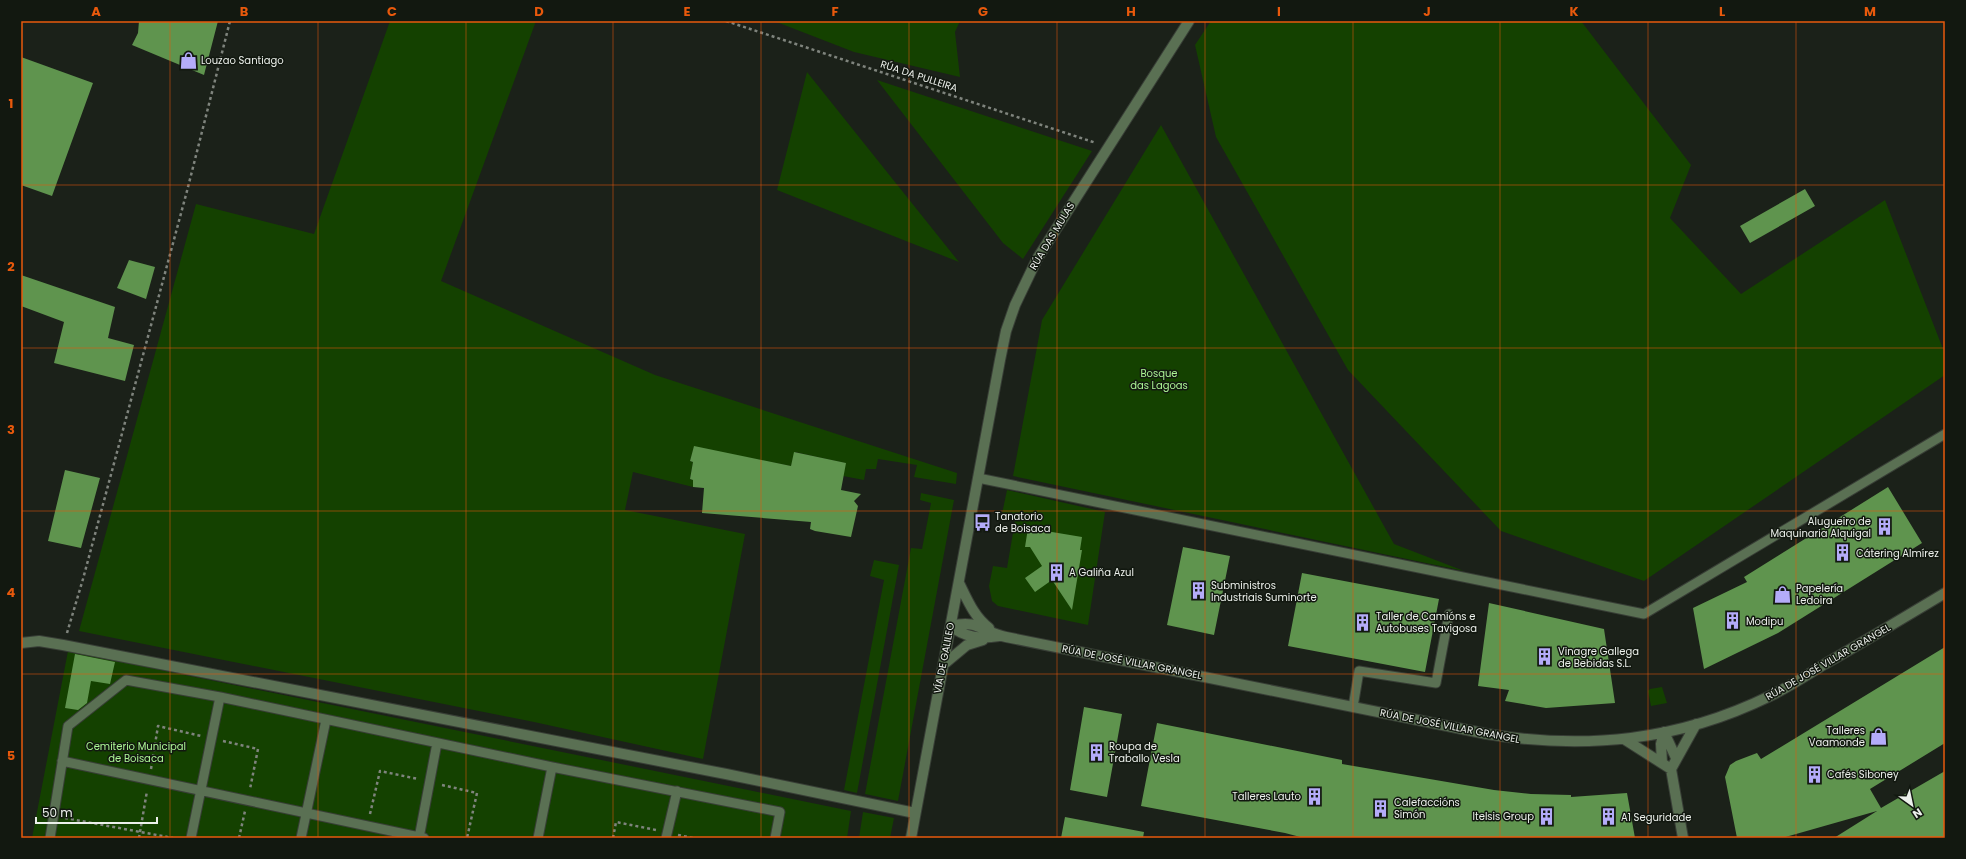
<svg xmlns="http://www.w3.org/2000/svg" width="1966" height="859" viewBox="0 0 1966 859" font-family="Poppins,sans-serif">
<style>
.green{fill:#144100}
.building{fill:#5f944e}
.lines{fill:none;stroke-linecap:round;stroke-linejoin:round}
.service-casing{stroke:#383e36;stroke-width:11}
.minor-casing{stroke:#383e36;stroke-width:12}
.path{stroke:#7f847d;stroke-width:2.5;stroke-dasharray:3 3;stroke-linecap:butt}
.service{stroke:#5a7053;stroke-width:9}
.minor{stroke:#5a7053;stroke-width:10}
.grid{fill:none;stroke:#e8590c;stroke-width:1;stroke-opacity:0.55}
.labels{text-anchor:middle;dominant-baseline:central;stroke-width:3;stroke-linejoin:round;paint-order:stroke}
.poi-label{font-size:10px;fill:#ecf0eb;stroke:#121810;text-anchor:start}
.street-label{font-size:10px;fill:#ecf0eb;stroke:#121810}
.park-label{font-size:10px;fill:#acf595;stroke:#121810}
.neatline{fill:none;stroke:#e8590c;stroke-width:1.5}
.grid-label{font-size:13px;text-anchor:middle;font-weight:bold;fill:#e8590c}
</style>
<rect width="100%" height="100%" fill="#1b2119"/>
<!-- green -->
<path class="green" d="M390,21H536L441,281L655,375L957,473L956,484L914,477L917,465L878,459L876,469H866L864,480L843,476L845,463L795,452L791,466L694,447L690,461L693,462L690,479L693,480V487L633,472L625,510L745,534L703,759L534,722L79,631L196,204L314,234Z
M774,21H960L955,32L960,77L854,52Z
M1211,21H1581L1691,165L1670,218L1741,294L1885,200L1945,354V375L1644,581L1501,531L1348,370L1216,137L1195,45Z
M807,72L959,262L777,190Z
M877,80L1092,151L1023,259L1003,243Z
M1161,125L1394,544L1464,571L1013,476L1042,320Z
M1007,490L1105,512L1088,625L998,606L992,601L989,586L993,566L1007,568L1016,515L1002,514Z
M921,493L954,500L898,801L865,794L911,548L922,549L931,503L920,500Z
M874,560L899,565L857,793L844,790L884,580L870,576Z
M68,651L851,811L847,838H32Z
M1662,687L1667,703L1651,706L1648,691L1650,689Z
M863,812L894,818L890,838H859Z"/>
<!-- building -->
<path class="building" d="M139,21H218L204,75L132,45L138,33Z
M21,57L93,83L52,196L21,185Z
M1805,189L1815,206L1750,243L1740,226Z
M129,260L155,267L146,299L117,288Z
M21,275L115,307L108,338L134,345L125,381L54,363L64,322L21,306Z
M694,446L791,466L794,452L846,463L841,490L861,494L854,501L858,506L851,537L815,531L810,529L811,522L702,513L704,488L693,487V480L690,479L693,462L690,461Z
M65,470L100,478L81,548L48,541Z
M1888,487L1922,543L1778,633L1704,669L1693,608L1747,582L1744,577Z
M1028,528L1082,537L1080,550H1082L1072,610L1052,580L1035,592L1025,578L1042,566L1030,547H1025Z
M1183,547L1230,556L1214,635L1167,625Z
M1302,573L1439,599L1425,672L1288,646Z
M1489,603L1604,629L1615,703L1546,708L1505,701L1509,690L1478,686Z
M1945,647V743L1870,789L1881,808L1945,771V838H1834L1877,811L1782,838H1737L1725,777L1730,765L1736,761L1757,753L1761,759Z
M75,654L115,662L110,684L91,681L87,703L78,710L65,708Z
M1084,707L1122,714L1107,797L1070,790Z
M1157,723L1342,760V764L1494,790L1531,794L1571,795V797L1627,793L1635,838H1304L1285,833L1141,806Z
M1065,817L1144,832L1143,838H1061Z"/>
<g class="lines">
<defs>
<path id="service" d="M978,478L1644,614L1945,434
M1353,707L1359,671L1436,683L1449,614
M62,761L424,838
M50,838L68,726L126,680L220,697L552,767L780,812L775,838
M191,838L220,697
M301,838L326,720
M419,838L437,743
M538,838L552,767
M666,838L677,791"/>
<path id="minor" d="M959,583C967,599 974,617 989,628
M999,636C981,639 965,638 951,626C978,619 982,632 1006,637L1487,734C1586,750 1678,741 1770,696C1789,687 1807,675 1825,664C1865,641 1905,617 1945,593
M21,643L39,641L63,645L726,774L915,813
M943,665L967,645L983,640
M1664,732L1676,758
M1624,739L1671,769
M1662,763L1661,744L1664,732
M911,838L1000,360L1006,331L1015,305L1037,259L1189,21
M1683,838L1671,769L1696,724"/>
</defs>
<!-- service casing -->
<use href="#service" class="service-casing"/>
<!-- minor casing -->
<use href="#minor" class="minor-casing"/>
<!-- path -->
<path class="path" d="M726,21L1096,143
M67,633L83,579L187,191L230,21
M223,741L258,749L250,789
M151,769L158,726L201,736
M442,785L477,793L467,838
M370,814L380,771L418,779
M65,818L173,838
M678,835L693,838
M139,838L147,791
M239,838L245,811
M613,838L616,822L656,830"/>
<!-- service -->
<use href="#service" class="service"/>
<!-- minor -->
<use href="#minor" class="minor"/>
</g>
<!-- grid -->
<path class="grid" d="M170,21V838M318,21V838M466,21V838M613,21V838M761,21V838M909,21V838M1057,21V838M1205,21V838M1353,21V838M1500,21V838M1648,21V838M1796,21V838M21,185H1945M21,348H1945M21,511H1945M21,674H1945"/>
<!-- icons -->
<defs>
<symbol id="shop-bare" viewBox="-9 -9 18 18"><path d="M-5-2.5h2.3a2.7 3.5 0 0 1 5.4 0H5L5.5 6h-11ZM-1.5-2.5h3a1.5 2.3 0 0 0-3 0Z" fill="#b4acf9" stroke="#121810" stroke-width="2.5" paint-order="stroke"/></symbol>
<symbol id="bus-bare" viewBox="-9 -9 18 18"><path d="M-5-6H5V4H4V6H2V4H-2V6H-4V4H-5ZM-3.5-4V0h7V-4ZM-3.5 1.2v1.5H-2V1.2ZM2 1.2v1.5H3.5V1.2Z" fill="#b4acf9" stroke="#121810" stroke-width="2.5" paint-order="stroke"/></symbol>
<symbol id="building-bare" viewBox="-9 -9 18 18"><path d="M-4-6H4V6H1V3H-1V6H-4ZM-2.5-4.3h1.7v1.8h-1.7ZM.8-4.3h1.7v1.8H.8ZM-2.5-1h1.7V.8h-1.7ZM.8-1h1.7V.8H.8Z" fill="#b4acf9" stroke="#121810" stroke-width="2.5" paint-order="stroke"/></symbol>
</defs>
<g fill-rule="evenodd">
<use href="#shop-bare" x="176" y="48" width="25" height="25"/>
<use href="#bus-bare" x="970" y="510" width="25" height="25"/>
<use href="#building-bare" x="1872" y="514" width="25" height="25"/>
<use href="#building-bare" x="1830" y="540" width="25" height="25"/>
<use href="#building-bare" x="1044" y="560" width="25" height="25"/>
<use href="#building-bare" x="1186" y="578" width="25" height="25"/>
<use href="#shop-bare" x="1770" y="582" width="25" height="25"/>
<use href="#building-bare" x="1720" y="608" width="25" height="25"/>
<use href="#building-bare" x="1350" y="610" width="25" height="25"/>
<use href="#building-bare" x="1532" y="644" width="25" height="25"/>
<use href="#shop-bare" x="1866" y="724" width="25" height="25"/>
<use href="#building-bare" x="1084" y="740" width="25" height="25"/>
<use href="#building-bare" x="1802" y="762" width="25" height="25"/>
<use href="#building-bare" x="1302" y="784" width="25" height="25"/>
<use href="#building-bare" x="1368" y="796" width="25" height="25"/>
<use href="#building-bare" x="1534" y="804" width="25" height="25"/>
<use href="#building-bare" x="1596" y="804" width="25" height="25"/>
</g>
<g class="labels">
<!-- poi labels -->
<g class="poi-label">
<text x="201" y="60">Louzao Santiago</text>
<text x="995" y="516">Tanatorio<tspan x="995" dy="12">de Boisaca</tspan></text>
<text x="1871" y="521" text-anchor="end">Alugueiro de<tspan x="1871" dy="12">Maquinaria Alquigal</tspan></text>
<text x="1856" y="553">Cátering Almírez</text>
<text x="1069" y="572">A Galiña Azul</text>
<text x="1211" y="585">Subministros<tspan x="1211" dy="12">Industriais Suminorte</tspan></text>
<text x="1796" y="588">Papelería<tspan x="1796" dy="12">Ledoira</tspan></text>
<text x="1376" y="616">Taller de Camións e<tspan x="1376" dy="12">Autobuses Tavigosa</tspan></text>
<text x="1746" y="621">Modipu</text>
<text x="1558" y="651">Vinagre Gallega<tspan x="1558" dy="12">de Bebidas S.L.</tspan></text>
<text x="1865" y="730" text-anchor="end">Talleres<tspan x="1865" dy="12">Vaamonde</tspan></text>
<text x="1109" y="746">Roupa de<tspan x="1109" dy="12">Traballo Vesla</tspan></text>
<text x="1827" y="774">Cafés Siboney</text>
<text x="1301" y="796" text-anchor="end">Talleres Lauto</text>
<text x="1394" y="802">Calefaccións<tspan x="1394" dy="12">Simón</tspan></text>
<text x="1534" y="816" text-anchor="end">Itelsis Group</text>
<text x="1621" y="817">A1 Seguridade</text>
</g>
<!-- street labels -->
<g class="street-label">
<text transform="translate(919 76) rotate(18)">RÚA DA PULLEIRA</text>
<text transform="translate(1052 236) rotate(-59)">RÚA DAS MULAS</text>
<text transform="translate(944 658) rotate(-79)">VÍA DE GALILEO</text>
<text transform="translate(1132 662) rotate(11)">RÚA DE JOSÉ VILLAR GRANGEL</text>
<text transform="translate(1828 662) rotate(-30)">RÚA DE JOSÉ VILLAR GRANGEL</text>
<text transform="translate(1450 726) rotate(11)">RÚA DE JOSÉ VILLAR GRANGEL</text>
</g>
<!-- park labels -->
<g class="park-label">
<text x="1159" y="373">Bosque<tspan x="1159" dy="12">das Lagoas</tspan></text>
<text x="136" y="746">Cemiterio Municipal<tspan x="136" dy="12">de Boisaca</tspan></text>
</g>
</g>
<!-- border -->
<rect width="1966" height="859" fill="none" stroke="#121810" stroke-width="44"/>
<!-- north arrow -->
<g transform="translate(1912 805) rotate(147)" stroke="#121810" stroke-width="3" paint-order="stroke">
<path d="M0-3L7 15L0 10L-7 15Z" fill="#ecf0eb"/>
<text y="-6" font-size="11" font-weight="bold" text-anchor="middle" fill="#ecf0eb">N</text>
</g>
<!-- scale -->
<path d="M36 817v6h121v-6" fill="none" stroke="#ecf0eb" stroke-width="2"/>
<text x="42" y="817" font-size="12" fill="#ecf0eb" stroke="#121810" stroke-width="3" paint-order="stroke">50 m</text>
<rect x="22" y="22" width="1922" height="815" class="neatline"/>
<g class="grid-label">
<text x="96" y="16">A</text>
<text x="244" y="16">B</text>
<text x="392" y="16">C</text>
<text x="539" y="16">D</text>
<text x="687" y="16">E</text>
<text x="835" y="16">F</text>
<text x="983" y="16">G</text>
<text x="1131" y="16">H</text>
<text x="1279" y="16">I</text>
<text x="1427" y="16">J</text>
<text x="1574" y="16">K</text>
<text x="1722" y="16">L</text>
<text x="1870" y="16">M</text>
<text x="11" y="108">1</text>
<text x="11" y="271">2</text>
<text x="11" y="434">3</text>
<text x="11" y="597">4</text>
<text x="11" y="760">5</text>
</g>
</svg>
